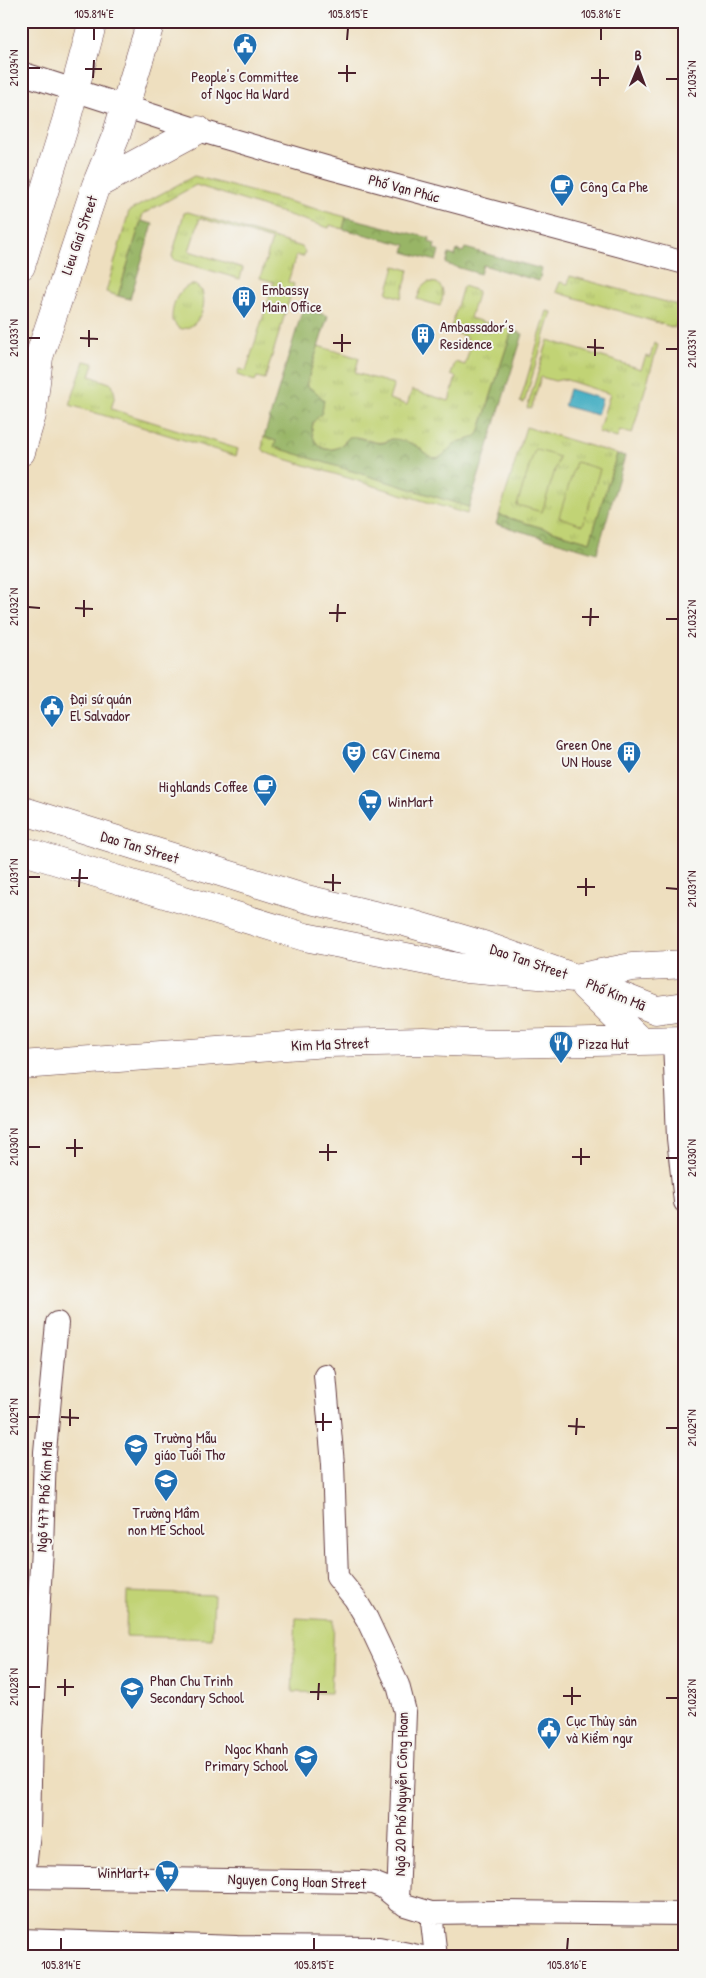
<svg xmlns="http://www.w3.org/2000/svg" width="706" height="1978" viewBox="0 0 706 1978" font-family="'Patrick Hand',sans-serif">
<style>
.grass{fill:url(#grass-tufts);stroke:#867950}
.forest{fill:url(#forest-crowns);stroke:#716a48}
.pitch{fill:#c1d375;stroke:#867950}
.water{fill:#43adc2;stroke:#466676}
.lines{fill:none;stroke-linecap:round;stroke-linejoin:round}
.minor-casing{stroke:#633c41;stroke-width:24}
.major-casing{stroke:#633c41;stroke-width:29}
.minor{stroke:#fff;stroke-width:22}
.major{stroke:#fff;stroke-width:28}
.ticks{fill:none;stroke:#4a1f2b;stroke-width:2}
.labels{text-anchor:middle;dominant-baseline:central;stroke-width:4;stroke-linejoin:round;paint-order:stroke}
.poi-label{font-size:15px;fill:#4a1f2b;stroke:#f6f6f2;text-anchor:start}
.street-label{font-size:15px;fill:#4a1f2b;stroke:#f6f6f2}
.neatline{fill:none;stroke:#4a1f2b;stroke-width:2}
.ticks-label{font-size:12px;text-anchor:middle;fill:#4a1f2b}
</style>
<defs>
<pattern id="grass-tufts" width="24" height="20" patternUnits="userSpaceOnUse" patternTransform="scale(1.25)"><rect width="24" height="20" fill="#c1d375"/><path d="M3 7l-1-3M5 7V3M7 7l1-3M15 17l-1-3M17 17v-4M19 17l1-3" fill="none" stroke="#a7b565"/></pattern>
<pattern id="forest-crowns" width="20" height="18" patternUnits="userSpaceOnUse" patternTransform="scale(1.25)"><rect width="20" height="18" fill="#98b566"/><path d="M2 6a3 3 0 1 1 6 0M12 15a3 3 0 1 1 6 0" fill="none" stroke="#7e9354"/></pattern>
</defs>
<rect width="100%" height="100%" fill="#f6f6f2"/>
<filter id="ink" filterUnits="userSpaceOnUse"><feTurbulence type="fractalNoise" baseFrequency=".02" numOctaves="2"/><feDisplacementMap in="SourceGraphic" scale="10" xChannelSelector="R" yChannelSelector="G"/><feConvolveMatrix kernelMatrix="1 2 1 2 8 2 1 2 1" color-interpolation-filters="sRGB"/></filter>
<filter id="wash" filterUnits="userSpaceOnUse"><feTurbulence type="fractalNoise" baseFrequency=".0096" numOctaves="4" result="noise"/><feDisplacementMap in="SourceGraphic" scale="20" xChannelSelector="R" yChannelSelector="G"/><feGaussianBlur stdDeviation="1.12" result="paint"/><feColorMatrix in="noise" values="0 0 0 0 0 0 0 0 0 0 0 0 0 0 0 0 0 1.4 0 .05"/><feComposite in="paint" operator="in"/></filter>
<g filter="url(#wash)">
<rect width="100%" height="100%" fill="#eedfbf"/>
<!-- grass -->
<path class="grass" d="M194,176L346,217L343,229L330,225L329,228L196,185L143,214L118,296L106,292L129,211Z
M188,212L302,247L305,252L303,257L296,255L288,282L294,284L265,379L257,377L255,381L237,375L239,369L246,371L274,282L260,278L272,240L200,218L189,251L243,268L240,279L174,260L172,256L184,213Z
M395,266L409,270L401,298L387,293Z
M570,276L681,306L675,328L556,292L560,282L568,284Z
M428,282L437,283C446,290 443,297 440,306L417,299L422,287Z
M190,285H195L202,291C208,307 198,330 179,329L172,320C172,305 176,292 190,285Z
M463,286L478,291L470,318L512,330L479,433L475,438L457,442L441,457L432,458L425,455L417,446L391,439C378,448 367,437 353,437C345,437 342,448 333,449C314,452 306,430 317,417L306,386L318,346L359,358L355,373L394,384L389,399L407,405L412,390L449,401L456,377L451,375L455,362L465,365L470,347L464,344L467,337L450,331Z
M547,311L552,312L524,403L520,402Z
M548,340L641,369L646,356L650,358L654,343L658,345L632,434L620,430L617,438L598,432L610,394L564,379L555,381L541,377L531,409L527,408Z
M84,361L94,363L90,376L112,384L115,395L111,409L238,449L236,456L70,405Z
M526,427L617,454L590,542L499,515Z
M264,437L276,441L275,447L469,507L467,514L272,455L265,452L262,448Z"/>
<!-- forest -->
<path class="forest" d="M346,217L430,238L429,242L435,244L434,249L439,251L436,261L404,252L406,245L343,229Z
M141,221L153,224L130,299L118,296Z
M465,248L542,269L539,281L483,265L480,274L446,264L449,254L455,256L457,250L463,252Z
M303,308L328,316L306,385L316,392L324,400L322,413L313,422C309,437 319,455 337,448C342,446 346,441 349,437C359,436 369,442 379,443C385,444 388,440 393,439C400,439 410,443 415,445C424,449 426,459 438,458C446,456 450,445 459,442C467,439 473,440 479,433L512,330L523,334L469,507L274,447L276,441L264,437Z
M617,454L625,456L597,553L496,524L499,515L590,542Z"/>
<!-- pitch -->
<path class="pitch" d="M535,449L559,457L542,512L517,505Z
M576,462L600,469L583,525L559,517Z
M127,1592L214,1595L212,1639L126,1636Z
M296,1618L334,1620L331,1693L292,1692Z"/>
<!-- water -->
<path class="water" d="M569,389L602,399L597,415L564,406Z"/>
</g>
<g filter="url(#ink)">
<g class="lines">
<defs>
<path id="minor" d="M21,73L198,130L333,169L685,263
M674,1041L678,1138L685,1202
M325,1375L333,1464L337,1577L355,1599L367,1619L398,1685L405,1712L398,1901
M21,1877L362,1882L373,1883L383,1887L405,1905L431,1913L497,1912L685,1914
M24,1877L29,1833L31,1731L42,1549L45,1452L57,1323
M431,1913L436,1957
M21,1940L237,1947L379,1948L423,1957"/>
<path id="major" d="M96,185L198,130
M21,266L66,121L93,21
M21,452L32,415L39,357L96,185L116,136L151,21
M21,810L307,899L408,923L483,945L575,978L656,1010L685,1006
M21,850L305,937L467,969L575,978L632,967L685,964
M585,987L640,1041
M21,1065L328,1043L424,1041L497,1044L685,1040"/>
</defs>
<!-- minor casing -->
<use href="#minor" class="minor-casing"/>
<!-- major casing -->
<use href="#major" class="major-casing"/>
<!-- minor -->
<use href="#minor" class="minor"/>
<!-- major -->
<use href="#major" class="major"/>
</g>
</g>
<!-- ticks -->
<path class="ticks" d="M94,40V28M347,40L348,28M601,40V28M28,68H40M85,69H102M338,73H356M93,78L94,60M591,78H609M666,79H678M347,82V65M600,86V69M28,338H40M80,338L98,339M333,343H351M89,347V330M587,347L604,348M666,349H678M342,352V334M595,356V339M28,607L40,608M75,608L93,609M329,613H346M84,617V600M582,617H599M666,619H678M337,622L338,604M590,626L591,608M28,877H40M71,878H88M324,882L341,883M79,887L80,869M577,887H595M666,888L678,889M333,891V874M586,896V878M28,1147H40M66,1148H83M319,1152H337M75,1157V1139M572,1157H590M666,1158H678M328,1161V1144M581,1165V1148M28,1417H40M61,1417L79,1418M315,1422H332M70,1426V1409M568,1426L585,1427M666,1428H678M323,1431V1413M576,1435L577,1418M28,1687H40M57,1687H74M310,1692H327M65,1696V1679M563,1696H581M666,1698H678M318,1700L319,1683M572,1705V1687M61,1950V1938M314,1950V1938M567,1950L568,1938"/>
<!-- icons -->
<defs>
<symbol id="civic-pin" viewBox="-11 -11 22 30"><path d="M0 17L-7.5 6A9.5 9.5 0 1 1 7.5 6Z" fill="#1f6fb2" stroke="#f6f6f2"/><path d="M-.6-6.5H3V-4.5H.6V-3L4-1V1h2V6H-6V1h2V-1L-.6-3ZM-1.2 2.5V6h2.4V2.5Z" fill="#fff"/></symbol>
<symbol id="cafe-pin" viewBox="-11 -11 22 30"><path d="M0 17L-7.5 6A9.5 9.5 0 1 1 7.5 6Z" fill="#1f6fb2" stroke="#f6f6f2"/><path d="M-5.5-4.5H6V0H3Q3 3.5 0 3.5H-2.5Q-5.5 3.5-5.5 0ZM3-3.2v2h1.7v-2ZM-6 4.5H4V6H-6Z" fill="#fff"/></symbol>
<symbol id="building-pin" viewBox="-11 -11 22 30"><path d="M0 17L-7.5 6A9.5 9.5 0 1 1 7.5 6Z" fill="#1f6fb2" stroke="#f6f6f2"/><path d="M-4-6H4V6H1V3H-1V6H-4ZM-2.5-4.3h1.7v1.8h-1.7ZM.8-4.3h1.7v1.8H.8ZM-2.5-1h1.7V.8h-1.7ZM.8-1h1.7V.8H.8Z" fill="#fff"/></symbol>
<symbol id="theatre-pin" viewBox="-11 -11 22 30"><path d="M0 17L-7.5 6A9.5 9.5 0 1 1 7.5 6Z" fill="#1f6fb2" stroke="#f6f6f2"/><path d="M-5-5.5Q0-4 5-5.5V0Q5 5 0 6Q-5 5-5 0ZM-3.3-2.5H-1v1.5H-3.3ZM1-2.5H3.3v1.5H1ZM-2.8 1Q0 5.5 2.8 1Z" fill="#fff"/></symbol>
<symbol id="supermarket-pin" viewBox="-11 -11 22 30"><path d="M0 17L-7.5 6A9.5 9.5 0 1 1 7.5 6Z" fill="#1f6fb2" stroke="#f6f6f2"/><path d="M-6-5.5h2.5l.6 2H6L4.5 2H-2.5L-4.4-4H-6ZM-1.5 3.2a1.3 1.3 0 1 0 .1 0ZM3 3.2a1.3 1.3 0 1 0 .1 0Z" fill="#fff"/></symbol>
<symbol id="restaurant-pin" viewBox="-11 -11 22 30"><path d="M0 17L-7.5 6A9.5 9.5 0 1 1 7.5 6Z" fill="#1f6fb2" stroke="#f6f6f2"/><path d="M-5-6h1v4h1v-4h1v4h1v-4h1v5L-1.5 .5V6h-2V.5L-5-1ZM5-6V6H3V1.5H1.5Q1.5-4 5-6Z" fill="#fff"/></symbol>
<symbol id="school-pin" viewBox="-11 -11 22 30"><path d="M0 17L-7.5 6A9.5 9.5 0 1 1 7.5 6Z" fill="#1f6fb2" stroke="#f6f6f2"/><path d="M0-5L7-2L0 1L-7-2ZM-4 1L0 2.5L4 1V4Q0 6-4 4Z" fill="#fff"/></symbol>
</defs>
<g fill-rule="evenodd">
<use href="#civic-pin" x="231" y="31" width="28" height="38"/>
<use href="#cafe-pin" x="548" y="172" width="28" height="38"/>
<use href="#building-pin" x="230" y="284" width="28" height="38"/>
<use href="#building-pin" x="409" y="321" width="28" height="38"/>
<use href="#civic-pin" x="38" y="693" width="28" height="38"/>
<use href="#theatre-pin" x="340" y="739" width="28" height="38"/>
<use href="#building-pin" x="615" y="739" width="28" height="38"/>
<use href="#cafe-pin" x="251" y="772" width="28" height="38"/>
<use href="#supermarket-pin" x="356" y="787" width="28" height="38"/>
<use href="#restaurant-pin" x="547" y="1029" width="28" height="38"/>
<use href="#school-pin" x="122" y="1432" width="28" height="38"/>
<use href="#school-pin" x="152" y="1467" width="28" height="38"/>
<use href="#school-pin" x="118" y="1675" width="28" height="38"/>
<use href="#civic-pin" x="535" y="1715" width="28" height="38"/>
<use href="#school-pin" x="292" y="1743" width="28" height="38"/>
<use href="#supermarket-pin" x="153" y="1858" width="28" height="38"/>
</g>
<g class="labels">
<!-- poi labels -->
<g class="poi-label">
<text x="245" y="76" text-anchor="middle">People's Committee<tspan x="245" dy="17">of Ngoc Ha Ward</tspan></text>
<text x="580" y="186">Công Ca Phe</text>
<text x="262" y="289">Embassy<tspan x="262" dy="17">Main Office</tspan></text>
<text x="440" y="326">Ambassador’s<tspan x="440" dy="17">Residence</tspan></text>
<text x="70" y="698">Đại sứ quán<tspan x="70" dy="17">El Salvador</tspan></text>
<text x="612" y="744" text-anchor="end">Green One<tspan x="612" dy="17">UN House</tspan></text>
<text x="372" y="753">CGV Cinema</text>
<text x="248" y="786" text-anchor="end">Highlands Coffee</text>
<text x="388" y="801">WinMart</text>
<text x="578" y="1043">Pizza Hut</text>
<text x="154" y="1437">Trường Mẫu<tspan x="154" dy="17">giáo Tuổi Thơ</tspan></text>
<text x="166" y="1512" text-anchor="middle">Trường Mầm<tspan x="166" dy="17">non ME School</tspan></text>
<text x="150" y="1680">Phan Chu Trinh<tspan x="150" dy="17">Secondary School</tspan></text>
<text x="566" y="1720">Cục Thủy sản<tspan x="566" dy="17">và Kiểm ngư</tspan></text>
<text x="288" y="1748" text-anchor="end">Ngoc Khanh<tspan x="288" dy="17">Primary School</tspan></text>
<text x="150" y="1872" text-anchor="end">WinMart+</text>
</g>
<!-- street labels -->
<g class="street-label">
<text transform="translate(404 188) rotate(15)">Phố Vạn Phúc</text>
<text transform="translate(79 235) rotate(-71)">Lieu Giai Street</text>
<text transform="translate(140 847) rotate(17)">Dao Tan Street</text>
<text transform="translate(529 961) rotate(19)">Dao Tan Street</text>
<text transform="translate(616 994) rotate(22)">Phố Kim Mã</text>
<text transform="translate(330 1044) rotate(-2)">Kim Ma Street</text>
<text transform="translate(44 1497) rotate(-87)">Ngõ 477 Phố Kim Mã</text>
<text transform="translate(401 1794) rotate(-89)">Ngõ 20 Phố Nguyễn Công Hoan</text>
<text transform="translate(297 1881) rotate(2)">Nguyen Cong Hoan Street</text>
</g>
</g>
<!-- margin -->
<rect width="706" height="1978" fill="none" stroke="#f6f6f2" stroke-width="55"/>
<!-- north arrow -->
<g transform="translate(638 68) rotate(1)" stroke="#f6f6f2" stroke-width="4" paint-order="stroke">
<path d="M0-4L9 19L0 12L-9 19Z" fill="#4a1f2b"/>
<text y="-8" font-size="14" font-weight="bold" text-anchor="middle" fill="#4a1f2b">B</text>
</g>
<rect x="28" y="28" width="650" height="1922" class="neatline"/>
<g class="ticks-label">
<text x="94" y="18">105.814°E</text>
<text x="348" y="18">105.815°E</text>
<text x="601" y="18">105.816°E</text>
<text transform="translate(14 68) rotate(-90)" y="4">21.034°N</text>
<text transform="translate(692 79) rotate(-90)" y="4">21.034°N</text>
<text transform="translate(14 338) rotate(-90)" y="4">21.033°N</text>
<text transform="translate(692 349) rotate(-90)" y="4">21.033°N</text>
<text transform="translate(14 607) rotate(-90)" y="4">21.032°N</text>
<text transform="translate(692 619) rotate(-90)" y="4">21.032°N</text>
<text transform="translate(14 877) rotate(-90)" y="4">21.031°N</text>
<text transform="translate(692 889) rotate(-90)" y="4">21.031°N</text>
<text transform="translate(14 1147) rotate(-90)" y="4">21.030°N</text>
<text transform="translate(692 1158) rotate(-90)" y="4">21.030°N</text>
<text transform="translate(14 1417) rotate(-90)" y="4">21.029°N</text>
<text transform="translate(692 1428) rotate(-90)" y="4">21.029°N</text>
<text transform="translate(14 1687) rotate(-90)" y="4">21.028°N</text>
<text transform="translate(692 1698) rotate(-90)" y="4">21.028°N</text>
<text x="61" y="1969">105.814°E</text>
<text x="314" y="1969">105.815°E</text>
<text x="567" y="1969">105.816°E</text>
</g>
</svg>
